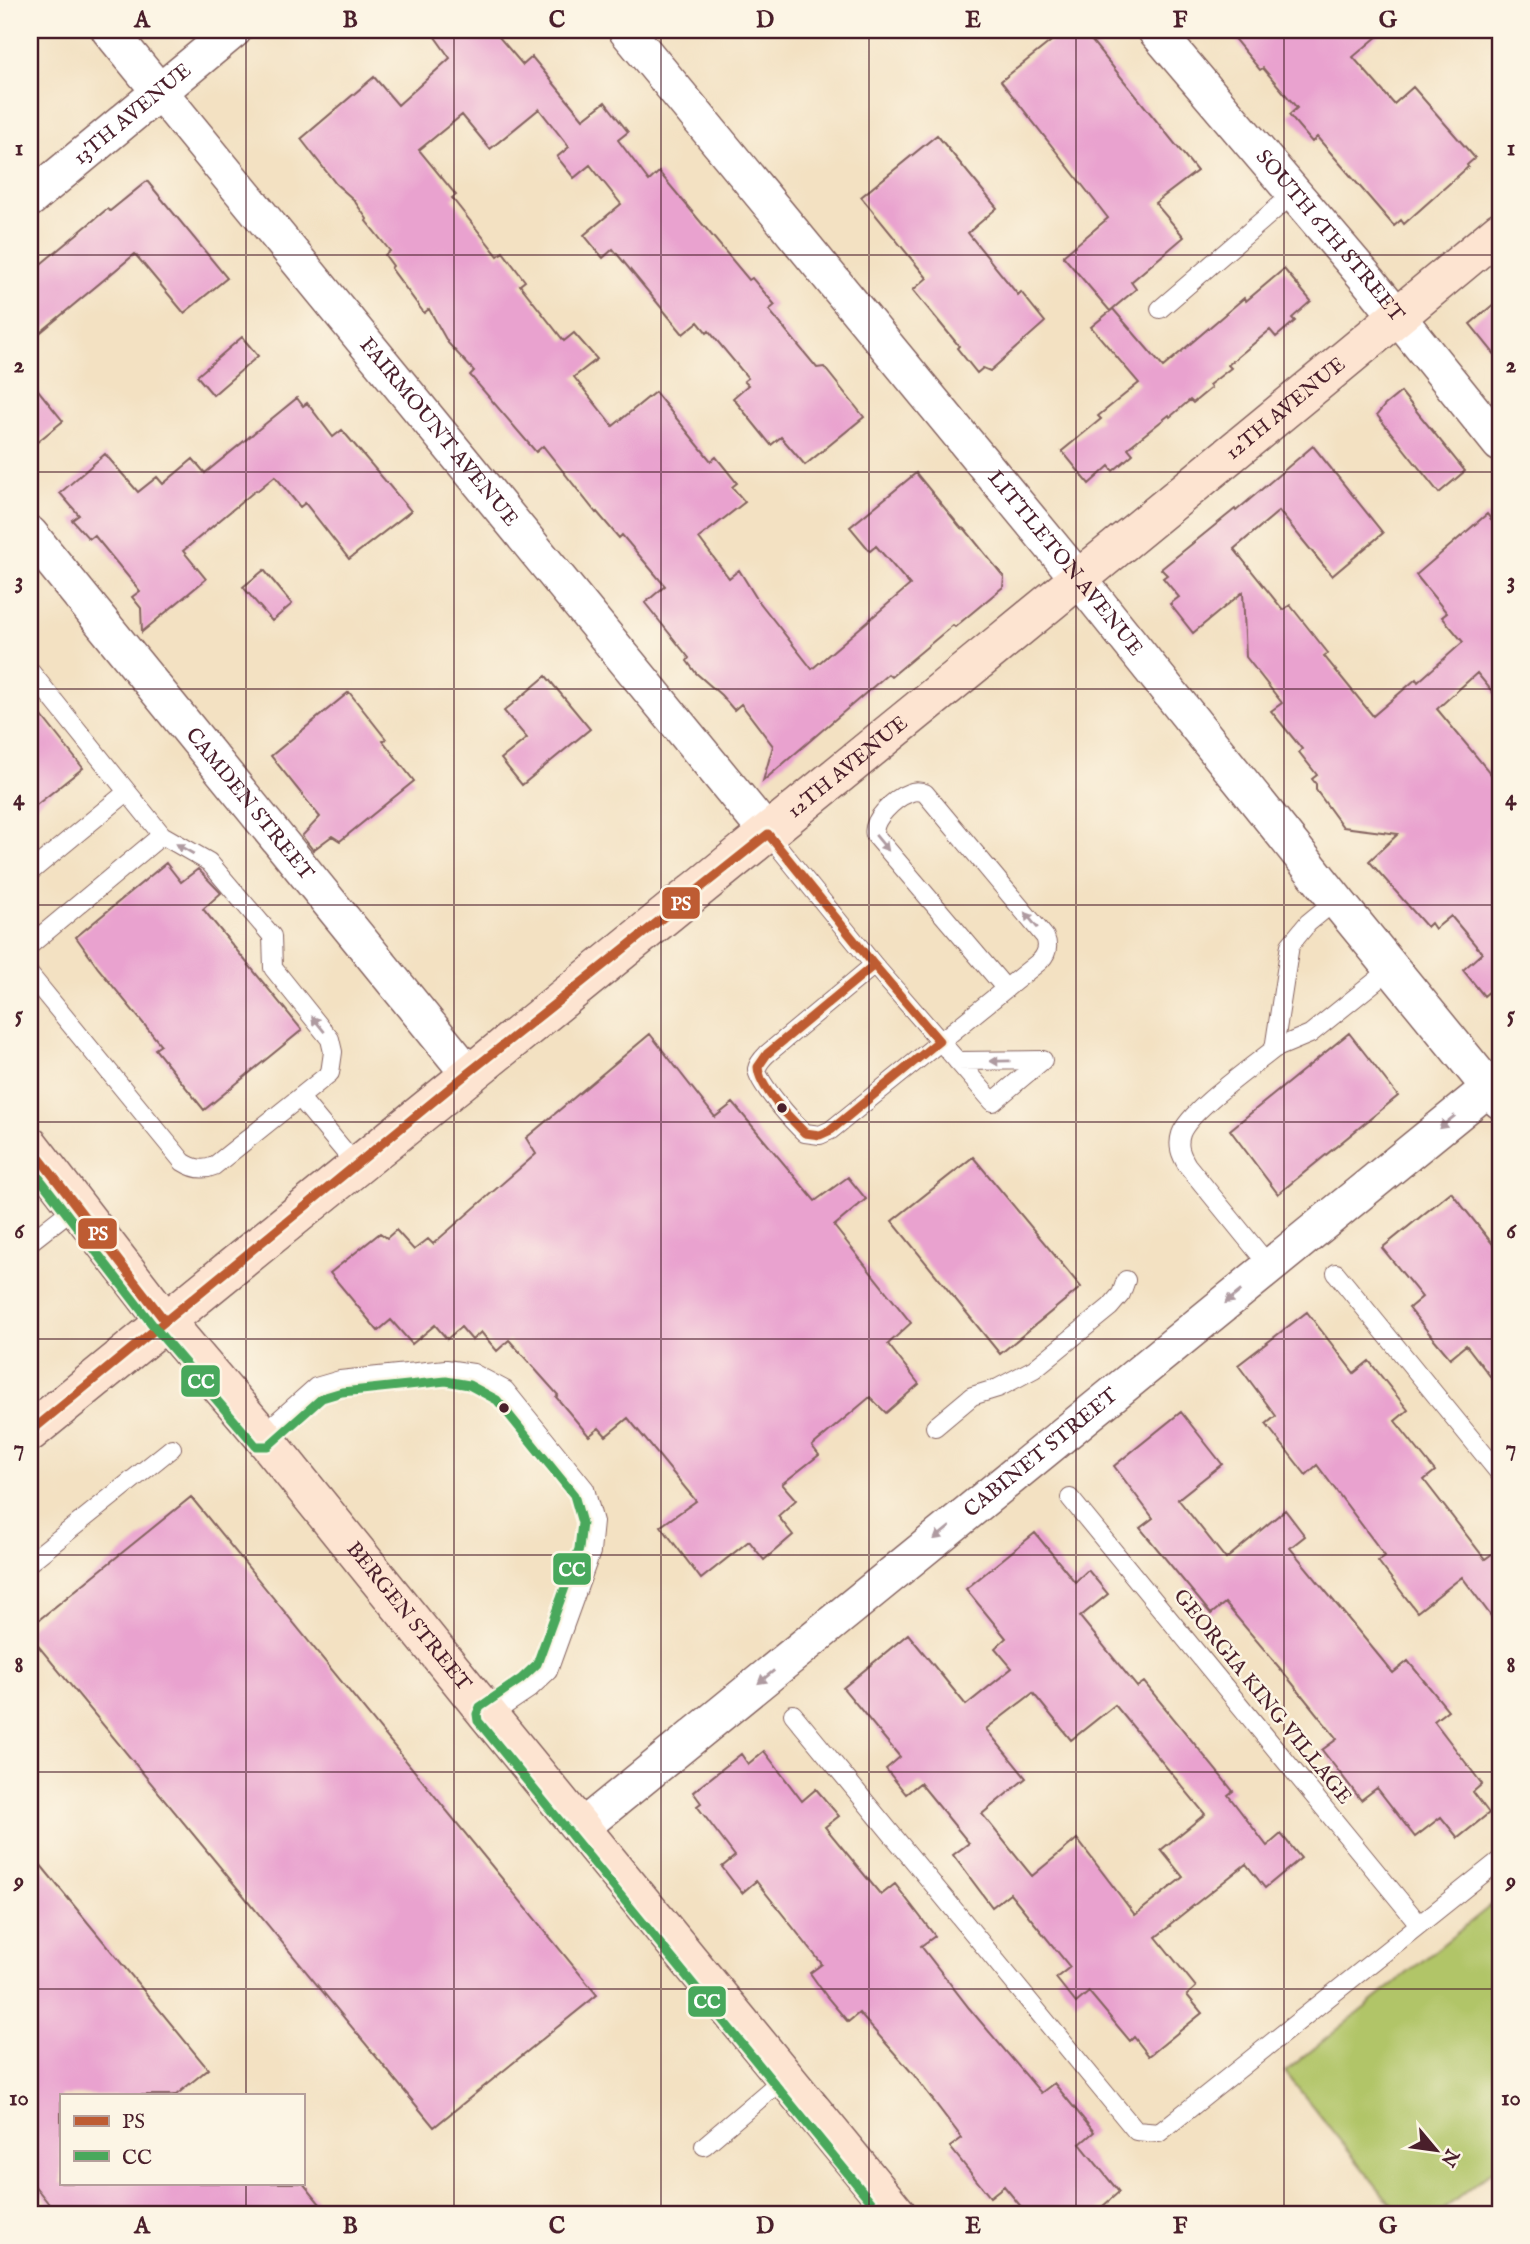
<svg xmlns="http://www.w3.org/2000/svg" width="1530" height="2244" viewBox="0 0 1530 2244" font-family="'IM FELL English',serif">
<style>
.green{fill:#b1c568;stroke:#7e724a;stroke-width:2}
.building{fill:#e9a2cf;fill-rule:evenodd}
.lines{fill:none;stroke-linecap:round;stroke-linejoin:round}
.lane-casing{stroke:#856360;stroke-width:20}
.street-casing{stroke:#856360;stroke-width:38}
.secondary-casing{stroke:#856360;stroke-width:41}
.lane{stroke:#fff;stroke-width:18}
.street{stroke:#fff;stroke-width:35}
.secondary{stroke:#fde4d1;stroke-width:38}
.bus-1-casing{stroke:#fcf5e5;stroke-width:14}
.bus-2-casing{stroke:#fcf5e5;stroke-width:14}
.bus-1{stroke:#be5c33;stroke-width:9}
.bus-2{stroke:#48a85c;stroke-width:9}
.oneway{fill:#ae9aa0}
.grid{fill:none;stroke:#4a1f2b;stroke-width:2;stroke-opacity:0.55}
.bus-dot{fill:#4a1f2b;stroke:#fcf5e5;stroke-width:2.5}
.labels{text-anchor:middle;dominant-baseline:central;stroke-width:5;stroke-linejoin:round;paint-order:stroke}
.street-label{font-size:21px;fill:#4a1f2b;stroke:#fcf5e5}
.line-badge{stroke:#fcf5e5;stroke-width:2.5}
.badge-label{font-size:19px;text-anchor:middle;font-weight:bold;fill:#fff}
.neatline{fill:none;stroke:#4a1f2b;stroke-width:2.5}
.grid-label{font-size:23px;text-anchor:middle;font-weight:bold;fill:#4a1f2b}
</style>
<rect width="100%" height="100%" fill="#fcf5e5"/>
<filter id="ink" filterUnits="userSpaceOnUse"><feTurbulence type="fractalNoise" baseFrequency=".0143" numOctaves="2"/><feDisplacementMap in="SourceGraphic" scale="14" xChannelSelector="R" yChannelSelector="G"/><feConvolveMatrix kernelMatrix="1 2 1 2 8 2 1 2 1" color-interpolation-filters="sRGB"/></filter>
<filter id="wash" filterUnits="userSpaceOnUse"><feTurbulence type="fractalNoise" baseFrequency=".00686" numOctaves="4" result="noise"/><feDisplacementMap in="SourceGraphic" scale="28" xChannelSelector="R" yChannelSelector="G"/><feGaussianBlur stdDeviation="1.57" result="paint"/><feColorMatrix in="noise" values="0 0 0 0 0 0 0 0 0 0 0 0 0 0 0 0 0 1.4 0 .05"/><feComposite in="paint" operator="in"/></filter>
<g filter="url(#wash)">
<rect width="100%" height="100%" fill="#f3e1c2"/>
<!-- green -->
<path class="green" d="M1500,1898V2164L1438,2214H1399L1285,2072Z"/>
<g id="blocks">
<!-- building -->
<path class="building" d="M430,30H493L523,65L532,57L583,119L605,102L628,132L618,140L649,181L659,172L749,280L752,278L775,305L769,310L817,368L824,367L864,417L805,465L781,437L771,445L733,398L748,385L744,381L748,378L709,331L707,333L698,322L683,334L613,249L603,258L584,235L621,204L590,165L574,178L557,157L569,147L539,109L490,149L462,115L419,150L456,195L452,198L498,256L503,252L525,281L520,285L564,341L574,333L597,359L574,377L613,426L655,392L711,461L716,457L737,483L732,487L745,502L699,538L729,578L739,570L757,599L812,669L910,585L876,546L870,551L850,527L916,473L961,528L965,529L1004,577L1003,587L955,627L953,625L891,677L888,674L763,781L773,746L741,704L734,710L721,695L696,673L687,661L689,658L645,603L665,586L622,535L619,538L597,512L596,513L543,446L536,452L470,375L474,371L448,343L429,309L424,313L391,268L393,266L385,255L390,251L366,221L367,219L353,199L336,184L301,139L374,77L398,105L450,58Z
M1065,30H1083L1197,171L1155,203L1184,237L1131,282L1136,289L1110,311L1063,256L1108,218L1001,81Z
M1227,30H1385L1353,57L1394,104L1413,87L1475,158L1467,165L1468,167L1404,224L1401,220L1394,226L1317,137L1312,142L1289,115L1297,108L1263,68L1260,70Z
M937,135L997,208L968,233L1018,295L1021,292L1045,322L990,371L983,368L977,373L957,348L959,346L913,290L927,278L861,197Z
M147,181L227,278L184,313L135,254L30,341V273L107,209L110,211Z
M1284,269L1311,301L1292,318L1295,321L1276,337L1270,330L1228,365L1231,368L1209,385L1211,388L1193,403L1190,400L1170,417L1169,415L1128,448L1133,454L1113,471L1109,466L1089,484L1062,451L1101,419L1098,416L1139,383L1091,327L1113,309L1163,367L1244,298L1246,301Z
M1500,299V361L1470,324Z
M242,337L258,356L213,395L197,376Z
M30,380L63,421L30,448Z
M1401,392L1465,471L1439,493L1377,415L1385,405Z
M297,398L303,406L307,403L333,437L342,430L411,511L349,559L305,503L300,507L275,476L257,491L256,490L183,551L206,579L142,632L141,608L132,597L140,591L94,535L89,539L72,520L79,515L60,493L105,454L138,492L157,477L163,484L193,459L205,473Z
M1313,446L1383,533L1332,576L1279,511L1234,549L1283,610L1290,605L1328,653L1324,656L1373,716L1416,679L1418,682L1463,642L1442,617L1447,613L1416,575L1487,514L1500,530V701L1477,673L1437,709L1500,785V982L1484,996L1463,970L1482,953L1451,916L1435,929L1431,923L1427,927L1369,861L1398,834L1343,827L1316,790V784L1312,779L1317,775L1299,752L1302,749L1271,711L1282,703L1246,657L1243,592L1193,633L1170,604L1179,597L1163,578L1167,575L1161,569L1235,509L1236,511Z
M264,570L292,604L272,621L243,587Z
M546,676L590,729L522,785L501,759L527,738L504,711Z
M349,692L386,739L383,741L414,781L340,841L332,836L313,850L302,836L320,817L271,756Z
M30,701L83,768L30,810Z
M166,863L181,882L198,869L221,893L203,909L302,1030L204,1110L155,1049L161,1045L98,968L76,937Z
M1349,1033L1398,1096L1278,1194L1230,1130Z
M650,1034L715,1117L733,1103L815,1201L848,1177L866,1199L834,1226L911,1323L888,1344L919,1384L886,1413L870,1397L812,1446L819,1455L782,1484L796,1500L778,1516L793,1535L764,1560L749,1541L701,1579L661,1526L696,1501L628,1418L606,1436L599,1428L589,1436L556,1397L558,1395L509,1340L497,1351L481,1332L472,1340L461,1327L447,1339L435,1325L412,1344L391,1320L378,1331L330,1273L380,1233L387,1238L396,1230L414,1250L428,1239L433,1244L536,1154L526,1138Z
M973,1157L1081,1287L1000,1354L892,1221Z
M1451,1192L1500,1253V1389L1466,1345L1450,1358L1429,1333L1409,1308L1422,1297L1382,1248Z
M1307,1312L1354,1373L1369,1361L1408,1410L1395,1421L1435,1471L1424,1480L1485,1559L1500,1548V1628L1462,1577L1417,1612L1378,1561L1385,1556L1317,1465L1306,1475L1266,1424L1276,1416L1238,1365Z
M1181,1412L1222,1464L1178,1499L1226,1559L1285,1510L1305,1536L1290,1548L1393,1673L1408,1661L1448,1710L1434,1721L1482,1784L1473,1792L1489,1813L1458,1838L1441,1817L1415,1837L1377,1788L1361,1800L1322,1750L1337,1739L1288,1678L1225,1603L1211,1614L1140,1528L1153,1518L1114,1466Z
M191,1497L597,1995L434,2127L30,1636V1627Z
M1035,1533L1075,1582L1088,1570L1108,1594L1080,1617L1137,1687L1144,1682L1233,1791L1228,1795L1267,1846L1281,1834L1301,1858L1265,1888L1246,1864L1169,1925L1170,1926L1156,1937L1196,1987L1187,1995L1202,2013L1149,2056L1134,2037L1130,2041L1089,1992L1076,2003L1056,1978L1070,1967L1010,1893L992,1907L953,1855L969,1843L920,1783L906,1794L886,1769L900,1757L843,1688L908,1634L966,1705L1012,1668L995,1648L1006,1638L966,1589ZM1033,1693L1071,1740L1115,1705L1205,1814L1161,1850L1183,1877L1135,1915L1077,1839L1032,1876L982,1814L1026,1778L986,1729Z
M764,1751L802,1801L816,1789L839,1816L825,1827L881,1895L895,1884L935,1936L921,1946L969,2008L1041,2093L1054,2083L1094,2132L1080,2144L1119,2192L1094,2214H1027L1004,2186L990,2197L950,2147L962,2138L913,2074L859,2013L848,2022L827,1997L810,1973L822,1964L756,1881L742,1893L722,1867L735,1856L697,1806L701,1803L693,1792L741,1754L748,1764Z
M30,1852L208,2069L176,2095H61V2183H303L328,2214H57L30,2180Z"/>
</g>
</g>
<g filter="url(#ink)">
<use href="#blocks" fill-opacity="0" stroke="#856360" stroke-width="2"/>
<g class="lines">
<defs>
<path id="lane" d="M1160,309L1293,194
M30,671L162,835
M768,834L874,965L993,1102L1043,1060
M30,872L127,792
M30,945L162,835L209,862L272,936L273,968L330,1039L333,1052L330,1073L214,1166C203,1171 194,1169 183,1162L30,975
M874,965L767,1054C763,1058 758,1063 757,1069C756,1081 795,1124 805,1133L820,1135L831,1130L1040,961C1047,954 1049,946 1045,937L925,793C920,791 915,790 909,793C895,798 871,820 875,835L1006,989
M1274,1049L1310,1034L1392,968
M957,1061L1043,1060
M300,1098L356,1165
M30,1242L76,1206
M1270,1267L1187,1165C1181,1155 1177,1146 1181,1134C1189,1111 1252,1067 1274,1049L1290,945L1308,923L1336,900
M1336,1273L1500,1474
M935,1427L972,1396L998,1388L1034,1369L1110,1307L1121,1294L1126,1280
M262,1435L316,1387L340,1380L446,1369L473,1373L505,1390L585,1489L594,1522L591,1552L548,1671L529,1689L489,1716
M1070,1498L1419,1924
M30,1562L172,1448
M793,1714L1136,2131L1159,2133L1500,1860
M704,2146L785,2077"/>
<g id="street">
<path id="s1" d="M109,30L768,834"/>
<path id="s2" d="M626,30L1078,578L1336,900L1500,1101"/>
<path id="s3" d="M1155,30L1368,280L1500,444"/>
<path id="s4" d="M30,199L234,30"/>
<path id="s5" d="M30,534L468,1073"/>
<path id="s6" d="M582,1827L1500,1079"/>
</g>
<g id="secondary">
<path id="s7" d="M30,1146L165,1321L262,1435L489,1716L897,2214"/>
<path id="s8" d="M30,1432C520,1032 1014,636 1500,231"/>
</g>
</defs>
<!-- lane casing -->
<use href="#lane" class="lane-casing"/>
<!-- street casing -->
<use href="#street" class="street-casing"/>
<!-- secondary casing -->
<use href="#secondary" class="secondary-casing"/>
<!-- lane -->
<use href="#lane" class="lane"/>
<!-- street -->
<use href="#street" class="street"/>
<!-- secondary -->
<use href="#secondary" class="secondary"/>
<defs>
<path id="bus-1" d="M874,965L939,1041L831,1130L820,1135L805,1133C790,1118 759,1088 758,1067L767,1054Z
M30,1146L165,1321
M30,1432L468,1073L768,834L874,965"/>
<path id="bus-2" d="M30,1166L155,1328L256,1446H268L322,1398L342,1392L446,1381L469,1385L497,1400L574,1495L582,1523L579,1549L537,1664L521,1679L480,1707L477,1714L478,1721L881,2214"/>
</defs>
<!-- bus-1 casing -->
<use href="#bus-1" class="bus-1-casing"/>
<!-- bus-2 casing -->
<use href="#bus-2" class="bus-2-casing"/>
<!-- bus-1 -->
<use href="#bus-1" class="bus-1"/>
<!-- bus-2 -->
<use href="#bus-2" class="bus-2"/>
</g>
<!-- one-way arrows -->
<defs><path id="oneway-solid" d="M-6-.8H1V-3.2L6.5 0L1 3.2V.8H-6Z" transform="scale(1.75)"/></defs>
<g class="oneway">
<use href="#oneway-solid" transform="translate(882 843) rotate(50)"/>
<use href="#oneway-solid" transform="translate(185 849) rotate(-150)"/>
<use href="#oneway-solid" transform="translate(1031 920) rotate(-130)"/>
<use href="#oneway-solid" transform="translate(318 1024) rotate(-129)"/>
<use href="#oneway-solid" transform="translate(1000 1061) rotate(179)"/>
<use href="#oneway-solid" transform="translate(1447 1122) rotate(141)"/>
<use href="#oneway-solid" transform="translate(1233 1297) rotate(141)"/>
<use href="#oneway-solid" transform="translate(942 1533) rotate(141)"/>
<use href="#oneway-solid" transform="translate(766 1677) rotate(141)"/>
</g>
</g>
<!-- grid -->
<path class="grid" d="M246,30V2095M454,30V2214M661,30V2214M869,30V2214M1076,30V2214M1284,30V2214M30,255H1500M30,472H1500M30,689H1500M30,905H1500M30,1122H1500M30,1339H1500M30,1555H1500M30,1772H1500M30,1989H1500M246,2183V2214"/>
<!-- markers -->
<g class="bus-dot">
<circle cx="782" cy="1108" r="6"/>
<circle cx="504" cy="1408" r="6"/>
</g>
<g class="labels">
<!-- street labels -->
<g class="street-label">
<text stroke="none"><textPath href="#s4" startOffset="133">13TH AVENUE</textPath></text>
<text stroke="none"><textPath href="#s3" startOffset="270">SOUTH 6TH STREET</textPath></text>
<text stroke="none"><textPath href="#s8" startOffset="1620">12TH AVENUE</textPath></text>
<text stroke="none"><textPath href="#s1" startOffset="520">FAIRMOUNT AVENUE</textPath></text>
<text stroke="none"><textPath href="#s2" startOffset="691">LITTLETON AVENUE</textPath></text>
<text stroke="none"><textPath href="#s8" startOffset="1054">12TH AVENUE</textPath></text>
<text stroke="none"><textPath href="#s5" startOffset="348">CAMDEN STREET</textPath></text>
<text stroke="none"><textPath href="#s6" startOffset="592">CABINET STREET</textPath></text>
<text stroke="none"><textPath href="#s7" startOffset="604">BERGEN STREET</textPath></text>
<text transform="translate(1262 1697) rotate(51)">GEORGIA KING VILLAGE</text>
</g>
</g>
<g class="line-badge">
<rect x="661" y="886" width="40" height="34" rx="7" fill="#be5c33"/>
<rect x="77" y="1217" width="41" height="33" rx="7" fill="#be5c33"/>
<rect x="180" y="1364" width="41" height="34" rx="7" fill="#48a85c"/>
<rect x="552" y="1552" width="40" height="34" rx="7" fill="#48a85c"/>
<rect x="687" y="1985" width="40" height="33" rx="7" fill="#48a85c"/>
</g>
<g class="badge-label">
<text x="681" y="910">PS</text>
<text x="98" y="1240">PS</text>
<text x="201" y="1388">CC</text>
<text x="572" y="1576">CC</text>
<text x="707" y="2008">CC</text>
</g>
<!-- margin -->
<rect width="1530" height="2244" fill="none" stroke="#fcf5e5" stroke-width="77"/>
<!-- legend -->
<rect x="60" y="2094" width="245" height="91" fill="#fcf5e5" stroke="#b59f9b" stroke-width="2"/>
<rect x="74" y="2116" width="35" height="10" fill="#be5c33" stroke="#b59f9b" stroke-width="2"/>
<text x="122" y="2128" font-size="21" fill="#4a1f2b">PS</text>
<rect x="74" y="2151" width="35" height="10" fill="#48a85c" stroke="#b59f9b" stroke-width="2"/>
<text x="122" y="2164" font-size="21" fill="#4a1f2b">CC</text>
<!-- north arrow -->
<g transform="translate(1436 2150) rotate(119)" stroke="#fcf5e5" stroke-width="5" paint-order="stroke">
<path d="M0-5L12 26L0 18L-12 26Z" fill="#4a1f2b"/>
<text y="-10" font-size="19" font-weight="bold" text-anchor="middle" fill="#4a1f2b">N</text>
</g>
<rect x="38" y="38" width="1454" height="2168" class="neatline"/>
<g class="grid-label">
<text x="142" y="27">A</text>
<text x="350" y="27">B</text>
<text x="557" y="27">C</text>
<text x="765" y="27">D</text>
<text x="973" y="27">E</text>
<text x="1180" y="27">F</text>
<text x="1388" y="27">G</text>
<text x="19" y="155">1</text>
<text x="1511" y="155">1</text>
<text x="19" y="372">2</text>
<text x="1511" y="372">2</text>
<text x="19" y="588">3</text>
<text x="1511" y="588">3</text>
<text x="19" y="805">4</text>
<text x="1511" y="805">4</text>
<text x="19" y="1022">5</text>
<text x="1511" y="1022">5</text>
<text x="19" y="1238">6</text>
<text x="1511" y="1238">6</text>
<text x="19" y="1455">7</text>
<text x="1511" y="1455">7</text>
<text x="19" y="1672">8</text>
<text x="1511" y="1672">8</text>
<text x="19" y="1888">9</text>
<text x="1511" y="1888">9</text>
<text x="19" y="2105">10</text>
<text x="1511" y="2105">10</text>
<text x="142" y="2233">A</text>
<text x="350" y="2233">B</text>
<text x="557" y="2233">C</text>
<text x="765" y="2233">D</text>
<text x="973" y="2233">E</text>
<text x="1180" y="2233">F</text>
<text x="1388" y="2233">G</text>
</g>
</svg>
